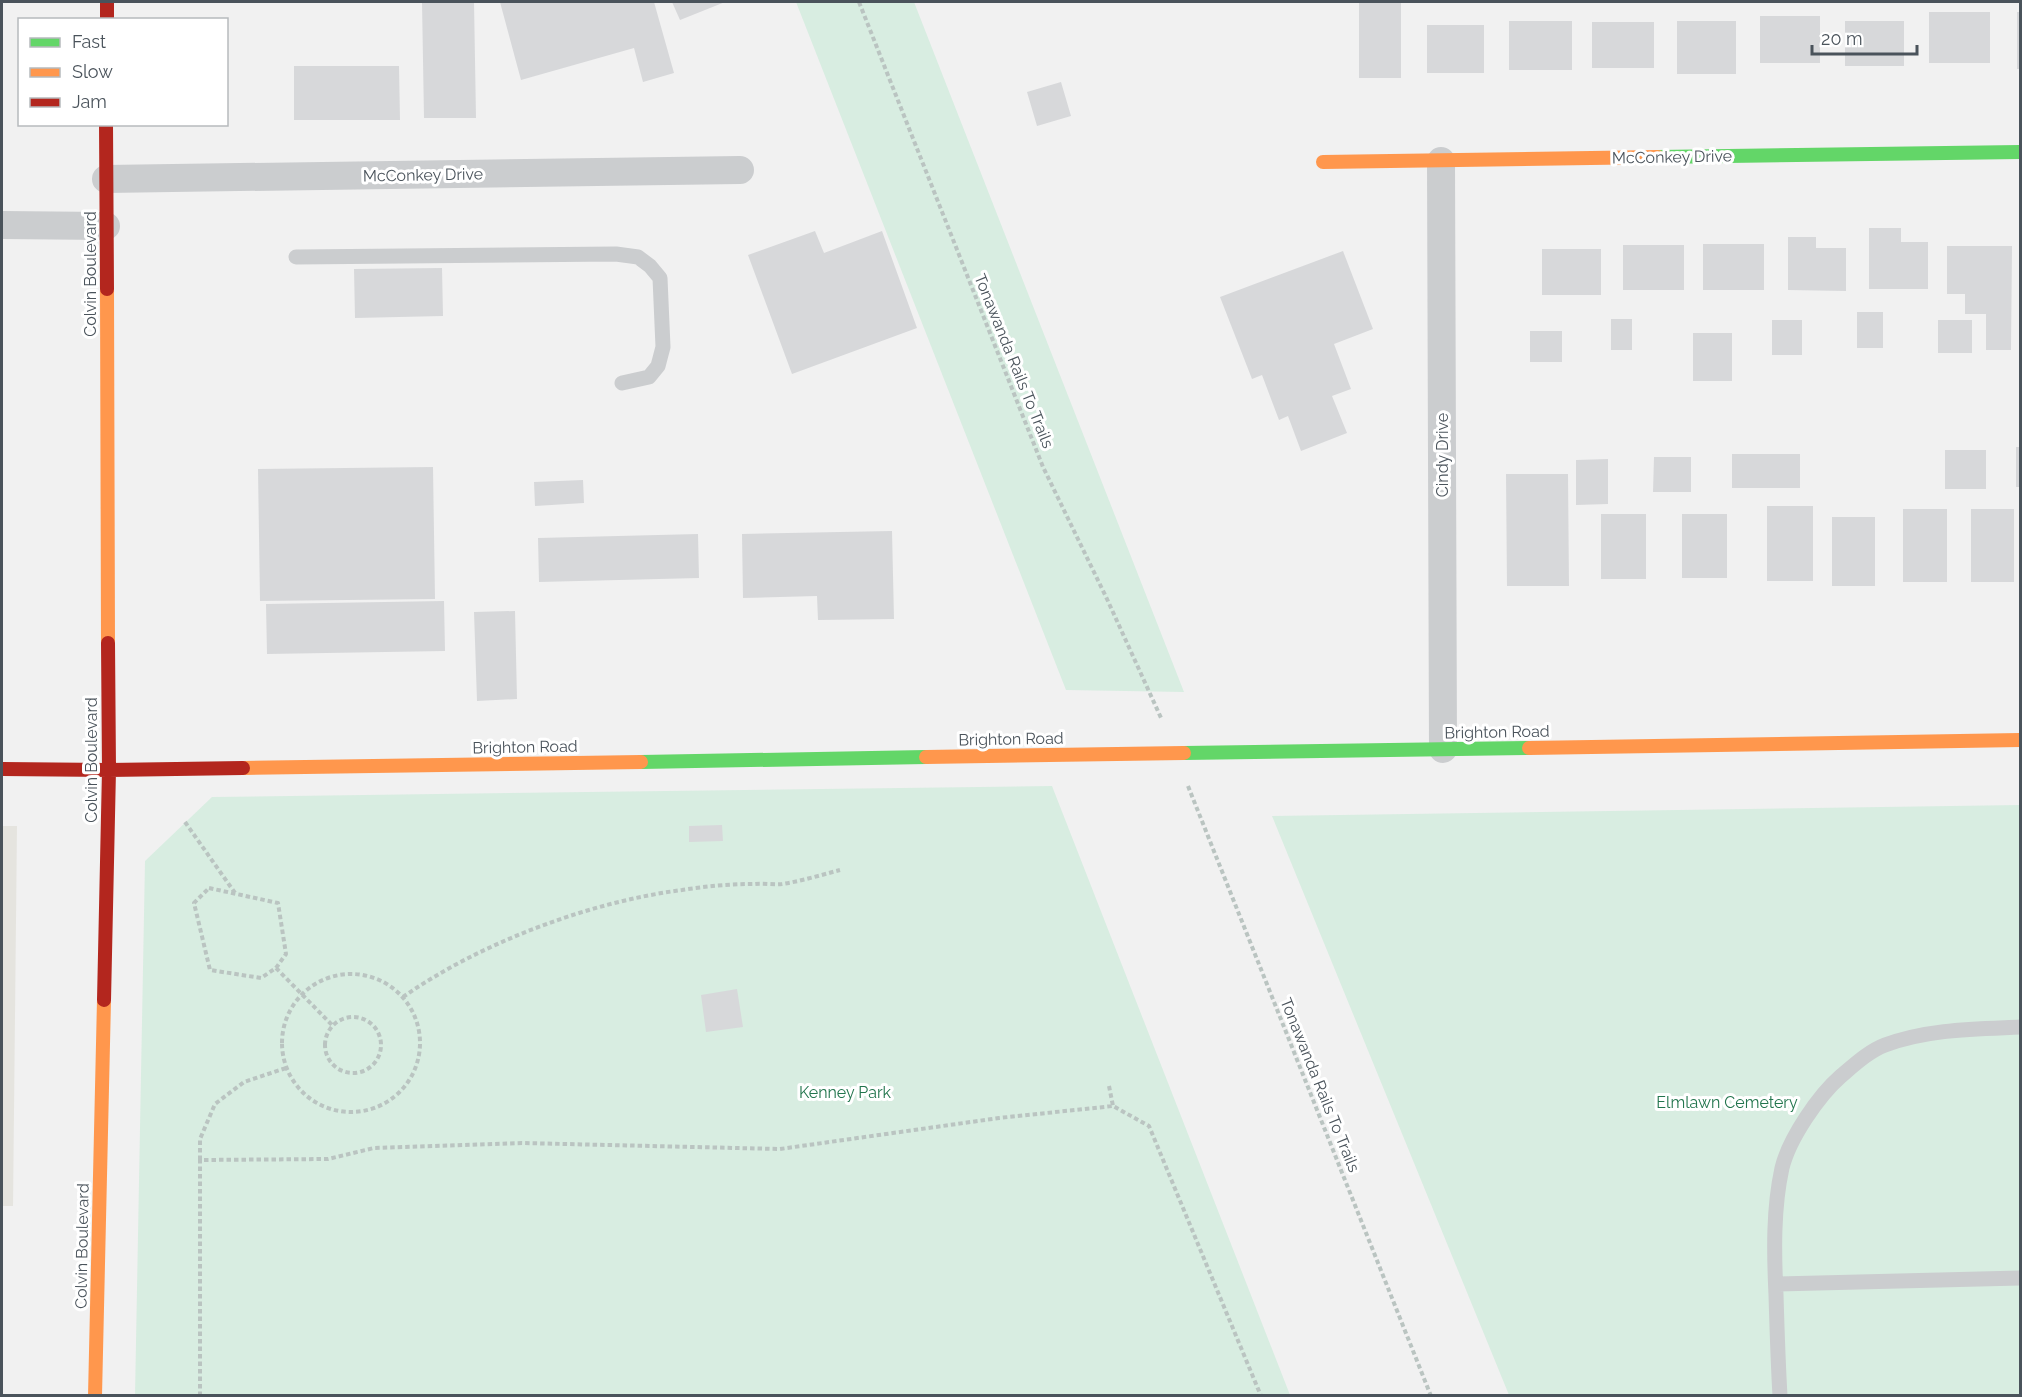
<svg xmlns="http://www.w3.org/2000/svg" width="2022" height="1397" viewBox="0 0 2022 1397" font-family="Raleway,sans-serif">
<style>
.commercial{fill:#e5e4df}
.green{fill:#d8ede1}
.building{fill:#d7d8da}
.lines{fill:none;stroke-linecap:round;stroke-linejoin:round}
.path{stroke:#bac4c1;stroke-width:4;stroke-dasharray:4.5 3;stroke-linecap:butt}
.lane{stroke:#cbcdcf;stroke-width:15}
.street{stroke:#cbcdcf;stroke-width:28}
.fast{stroke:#63d668;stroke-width:14}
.slow{stroke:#ff974d;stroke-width:14}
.jam{stroke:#b3261e;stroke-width:14}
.labels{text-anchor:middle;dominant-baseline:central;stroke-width:6;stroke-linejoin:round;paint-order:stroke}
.street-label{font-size:16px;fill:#4a535b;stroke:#fff}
.park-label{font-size:16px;fill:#22754d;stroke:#fff}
</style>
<rect width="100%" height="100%" fill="#f1f1f1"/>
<!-- commercial -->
<path class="commercial" d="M2,826H17L13,1206H2Z"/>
<!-- green -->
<path class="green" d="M796,2H914L1184,692L1066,690Z
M1052,786L1290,1395L135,1396L145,861L212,797Z
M2020,805V1395H1509L1272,816Z"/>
<!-- building -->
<path class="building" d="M422,2H474L476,118H424Z
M500,2H654L674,73L643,82L634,48L521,80Z
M672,2H725L680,20Z
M1359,2H1401V78H1359Z
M1929,12H1990V63H1929Z
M2017,12H2020V69H2017Z
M1760,16H1820V63H1760Z
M1509,21H1572V70H1509Z
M1677,21H1736V74H1677Z
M1845,21H1904V66H1845Z
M1592,22H1654V68H1592Z
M1427,25H1484V73H1427Z
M294,66H399L400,120H294Z
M1061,82L1071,116L1037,126L1027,92Z
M1869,228H1901V242H1928V289H1869Z
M815,231L824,253L882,231L917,328L792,374L748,255Z
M1788,237H1816V248H1846V291L1788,290Z
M1703,244H1764V290H1703Z
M1623,245H1684V290H1623Z
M1947,246H2012L2011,350H1986V314H1965V294H1947Z
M1542,249H1601V295H1542Z
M1343,251L1373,329L1334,344L1351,389L1332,396L1347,433L1301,451L1288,416L1279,420L1262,375L1252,379L1220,297Z
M442,268L443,316L355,318L354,269Z
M1857,312H1883V348H1857Z
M1611,319H1632V350H1611Z
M1772,320H1802V355H1772Z
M1938,320H1972V353H1938Z
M1530,331H1562V362H1530Z
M1693,333H1732V381H1693Z
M2016,447H2020V487H2016Z
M1945,450H1986V489H1945Z
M1732,454H1800V488H1732Z
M1654,457H1691V492H1653Z
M1608,459V504L1576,505V460Z
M433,467L435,599L260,601L258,469Z
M1506,474H1568L1569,586H1507Z
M583,480L584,503L535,506L534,482Z
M1767,506H1813V581H1767Z
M1903,509H1947V582H1903Z
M1971,509H2014V582H1971Z
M1601,514H1646V579H1601Z
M1682,514H1727V578H1682Z
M1832,517H1875V586H1832Z
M892,531L894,619L818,620L817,596L743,598L742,534Z
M698,534L699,578L539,582L538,538Z
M444,601L445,651L267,654L266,604Z
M515,611L517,699L477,701L474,612Z
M722,825L723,841L689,842V826Z
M737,989L743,1027L706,1032L701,995Z"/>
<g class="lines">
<!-- path -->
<path class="path" d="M859,2L1043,467L1107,599L1162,720
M1188,786L1431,1396
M185,822L235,893
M209,888L278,903L286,954L276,968L261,978L210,970L194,903Z
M276,968L332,1025
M282 1043a69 69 0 1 1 138 0a69 69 0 1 1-138 0Z
M403,997C480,943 589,902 682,890C707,886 731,884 755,884C764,883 774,885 782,884C802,881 821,875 840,870
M325 1045a28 28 0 1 1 56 0a28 28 0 1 1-56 0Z
M1109,1086L1113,1106
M200,1160V1139L215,1104L244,1082L286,1068
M200,1396V1160L328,1159L374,1148L522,1143L780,1149L999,1118L1113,1106L1149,1126L1261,1396"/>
<!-- lane -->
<path class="lane" d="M296,257L616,254L638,257L650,266L660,278L663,347L658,366L649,377L622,383
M1776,1284L2020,1278
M1780,1396C1778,1362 1777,1329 1776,1295C1774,1253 1773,1209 1782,1168C1789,1139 1818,1096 1841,1076C1854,1065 1869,1051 1885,1045C1928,1029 1975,1029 2020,1027"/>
<!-- street -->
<path class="street" d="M1441,161L1443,749
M106,179L740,170
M2,225L106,226"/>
<!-- fast -->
<path class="fast" d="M1658,157L2020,152
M1184,753L1529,748
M641,762L926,757"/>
<!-- slow -->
<path class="slow" d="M1323,162L1658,157
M107,289L108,643
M1529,748L2020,740
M926,757L1184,753
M243,768L641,762
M95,1396L104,1000"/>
<!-- jam -->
<path class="jam" d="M107,2V20
M106,124L107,289
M2,769L109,770L243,768
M104,1000L109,770L108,643"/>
</g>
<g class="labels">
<!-- street labels -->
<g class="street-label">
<text transform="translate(1672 157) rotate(-1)">McConkey Drive</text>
<text transform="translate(423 175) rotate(-1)">McConkey Drive</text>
<text transform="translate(90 274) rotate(-90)">Colvin Boulevard</text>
<text transform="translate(1014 361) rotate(68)">Tonawanda Rails To Trails</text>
<text transform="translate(1442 455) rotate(-90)">Cindy Drive</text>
<text transform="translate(1497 732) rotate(-1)">Brighton Road</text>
<text transform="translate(1011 739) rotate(-1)">Brighton Road</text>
<text transform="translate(525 747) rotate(-1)">Brighton Road</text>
<text transform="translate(91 760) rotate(-90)">Colvin Boulevard</text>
<text transform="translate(1320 1085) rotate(68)">Tonawanda Rails To Trails</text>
<text transform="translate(82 1246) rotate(-89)">Colvin Boulevard</text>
</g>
<!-- park labels -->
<g class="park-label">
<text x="845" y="1092">Kenney Park</text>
<text x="1727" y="1102">Elmlawn Cemetery</text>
</g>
</g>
<!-- border -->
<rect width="2022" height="1397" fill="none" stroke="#4a535b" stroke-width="6"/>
<!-- legend -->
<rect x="18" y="18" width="210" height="108" fill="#ffffff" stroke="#b7babd" stroke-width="1.5"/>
<rect x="30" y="38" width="30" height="9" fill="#63d668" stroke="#b7babd" stroke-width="1.5"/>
<text x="72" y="48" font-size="18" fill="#4a535b">Fast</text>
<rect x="30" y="68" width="30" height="9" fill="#ff974d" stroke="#b7babd" stroke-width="1.5"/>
<text x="72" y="78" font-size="18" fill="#4a535b">Slow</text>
<rect x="30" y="98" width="30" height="9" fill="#b3261e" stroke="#b7babd" stroke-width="1.5"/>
<text x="72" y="108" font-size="18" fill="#4a535b">Jam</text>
<!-- scale -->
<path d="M1812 45v9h105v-9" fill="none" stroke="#4a535b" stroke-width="3"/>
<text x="1821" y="45" font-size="18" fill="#4a535b" stroke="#ffffff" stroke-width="4.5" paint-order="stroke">20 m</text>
</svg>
